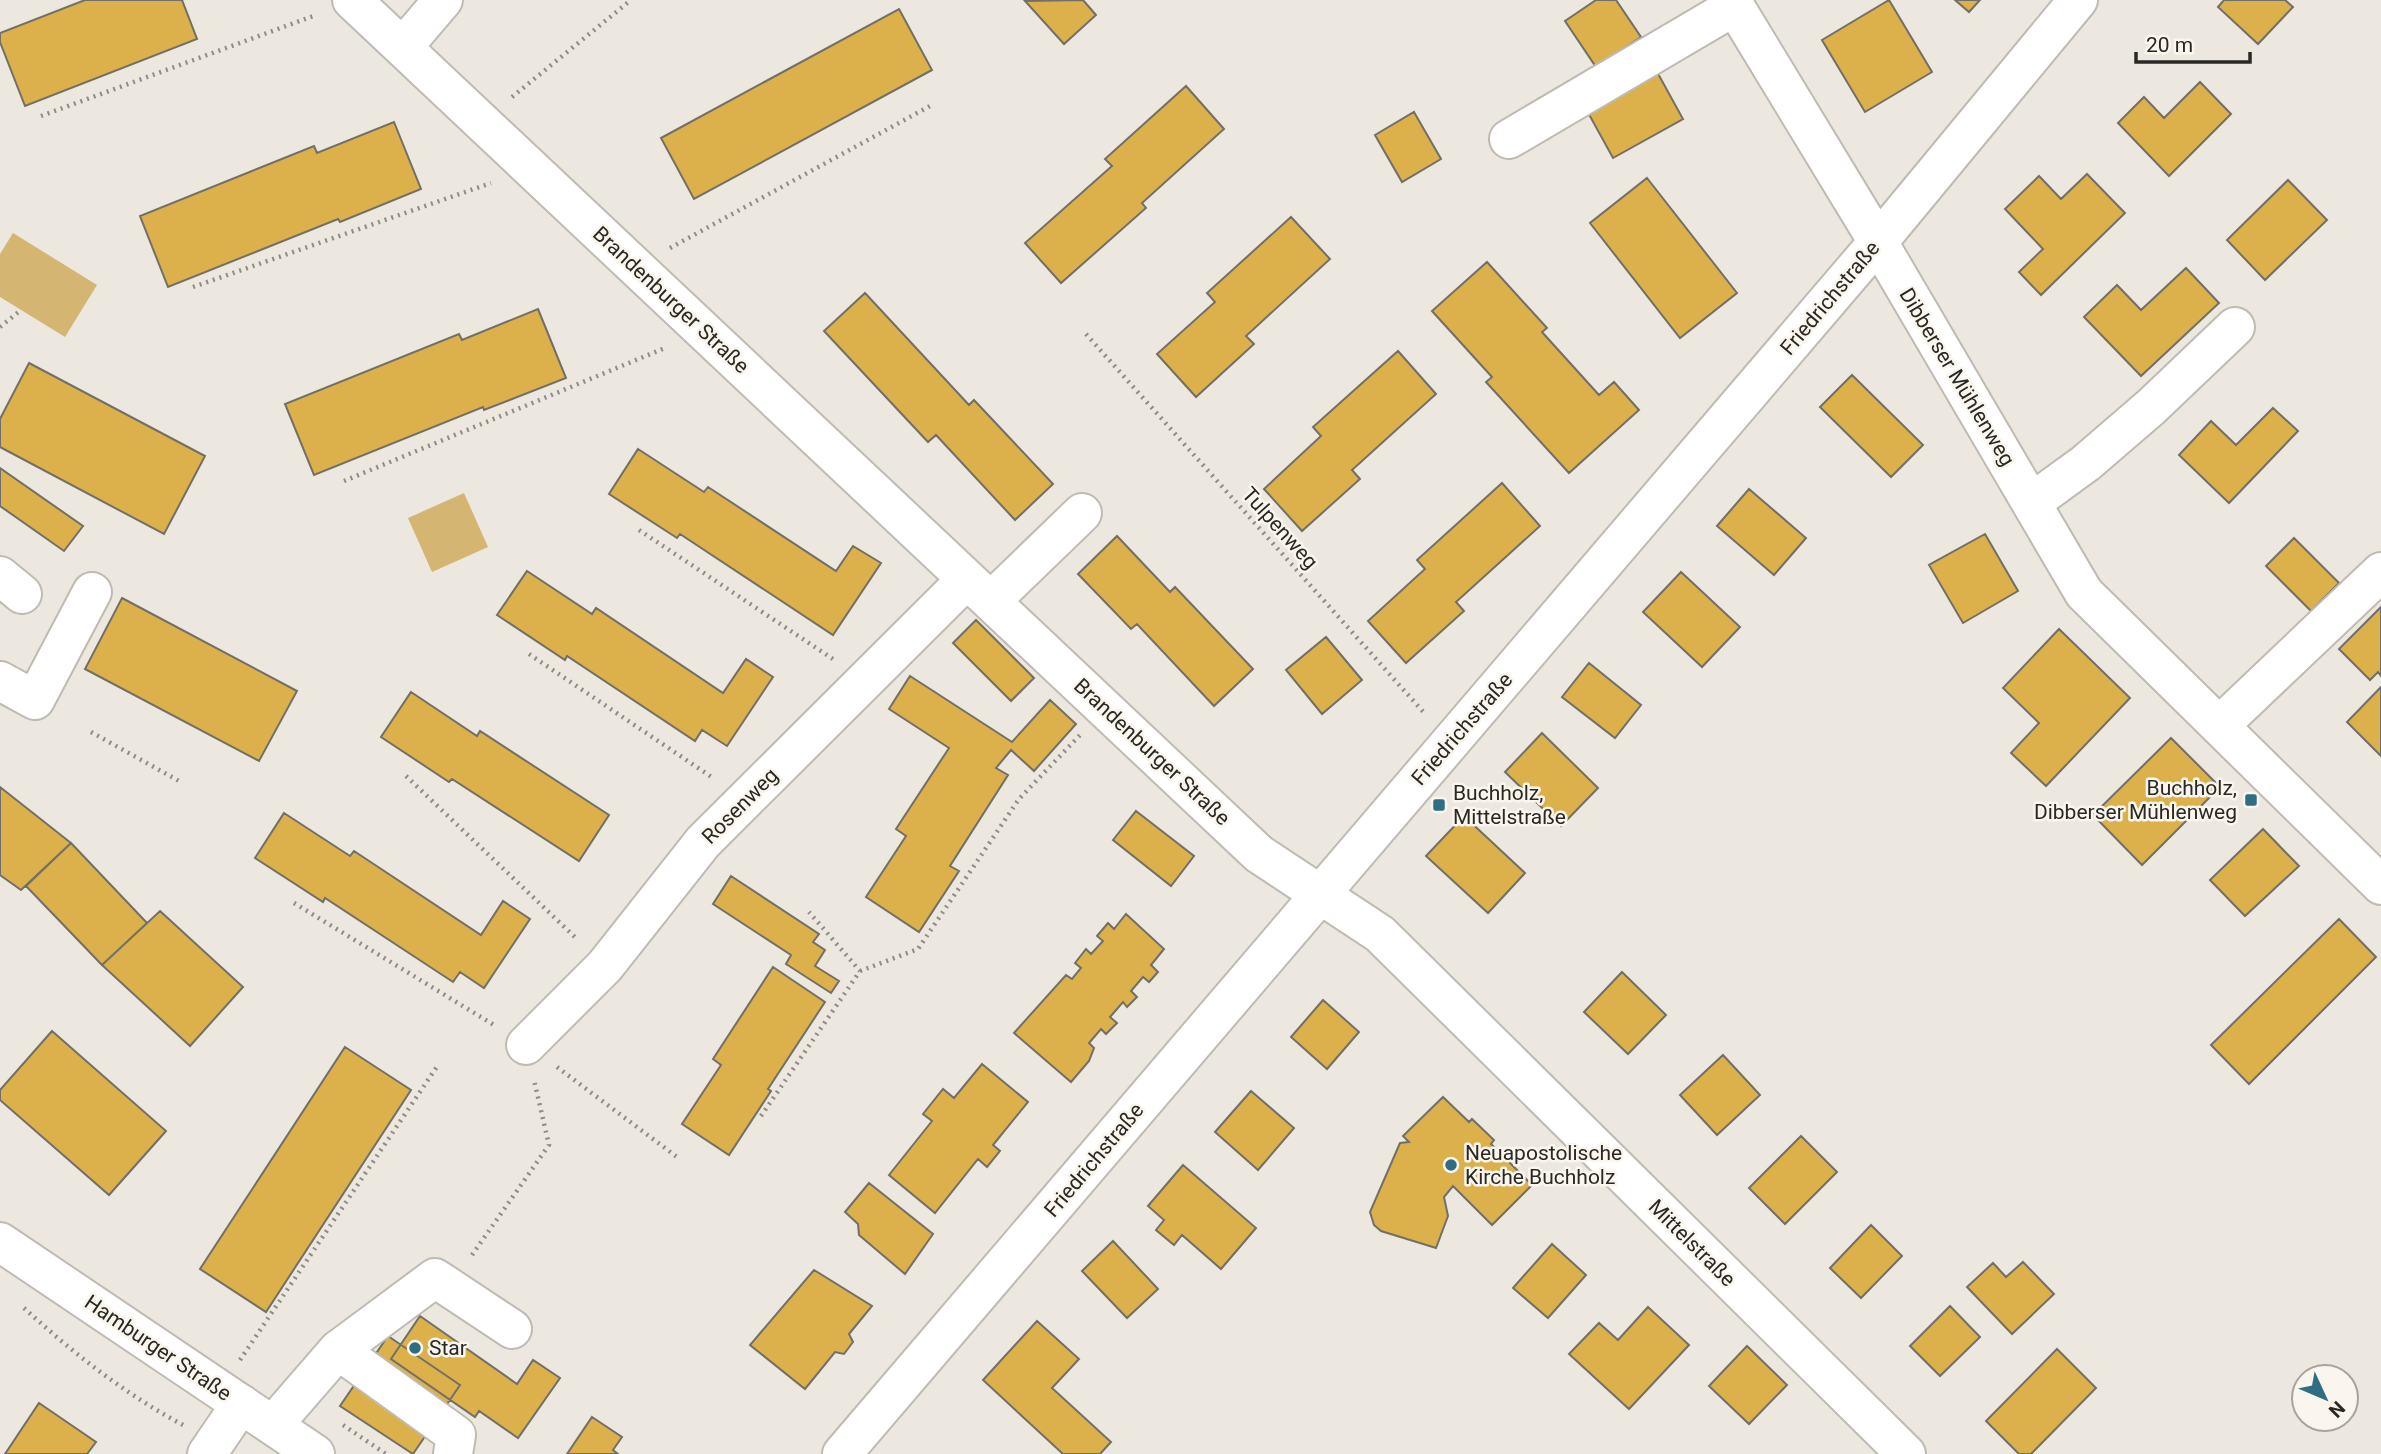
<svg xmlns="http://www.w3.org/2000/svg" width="2381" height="1454" viewBox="0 0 2381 1454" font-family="Roboto,sans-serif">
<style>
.green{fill:#d4b571}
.building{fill:#dcb14b;stroke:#726f67;stroke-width:2}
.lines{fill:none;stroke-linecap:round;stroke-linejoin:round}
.minor-casing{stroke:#bfbbb3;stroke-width:42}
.major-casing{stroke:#bfbbb3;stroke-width:42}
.path{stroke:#8f8c86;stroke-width:4.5;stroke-dasharray:2 5;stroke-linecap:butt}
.minor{stroke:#fff;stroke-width:38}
.major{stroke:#fff;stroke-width:38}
.poi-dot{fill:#2f6d83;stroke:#faf6ed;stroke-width:2.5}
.labels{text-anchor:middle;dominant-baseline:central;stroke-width:5;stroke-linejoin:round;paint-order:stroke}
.street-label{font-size:21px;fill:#292824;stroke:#faf6ed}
.poi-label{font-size:21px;fill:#292824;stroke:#faf6ed;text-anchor:start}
</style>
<rect width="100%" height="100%" fill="#ece8e0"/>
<!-- green -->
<path class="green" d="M13,233L97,285L65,337L0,297V254Z
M464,493L488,547L432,572L408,518Z"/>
<!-- building -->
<path class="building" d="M85,0H182L197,39L25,106L0,42V33Z
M1083,0L1096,15L1064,44L1025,1Z
M1596,0H1616L1641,37L1596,67L1565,21Z
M1889,0L1932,72L1865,112L1822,40Z
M1955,0H1980L1969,12Z
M2224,0H2285L2293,7L2258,44L2218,7Z
M899,9L932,70L694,199L661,138Z
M1656,70L1683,119L1613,158L1586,109Z
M2200,82L2231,114L2169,176L2118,123L2144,97L2164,118Z
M1186,86L1224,129L1142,203L1146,208L1061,283L1025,243L1112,166L1105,159Z
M1414,112L1441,159L1402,182L1375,135Z
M394,122L421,189L340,222L338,219L168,287L140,216L314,146L317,153Z
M2087,174L2125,213L2041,295L2019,272L2043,249L2005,209L2039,176L2061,199Z
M1647,178L1737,293L1680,338L1590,223Z
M2288,180L2327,220L2265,280L2227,240Z
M1291,217L1330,259L1246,336L1254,344L1196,397L1157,354L1215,302L1207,293Z
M1487,262L1547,328L1542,332L1599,395L1614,382L1639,410L1569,473L1486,382L1492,377L1432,311Z
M2186,268L2219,303L2141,376L2084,317L2117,285L2141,310Z
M865,293L969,405L974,400L1053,484L1015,520L936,435L928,442L824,331Z
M538,309L566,378L484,410L483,407L314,475L285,404L459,334L462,340Z
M1398,351L1436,394L1352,470L1360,479L1302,531L1264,489L1321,436L1313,427Z
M29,363L205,456L164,534L0,447V419Z
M1852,375L1923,445L1891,477L1820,407Z
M2273,408L2298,431L2229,503L2179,455L2211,421L2236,445Z
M638,449L704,492L708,487L836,571L853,546L881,563L833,635L680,534L677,538L609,494Z
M0,468L83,526L64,551L0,506Z
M1502,483L1540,526L1456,602L1464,611L1406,663L1368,621L1425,569L1417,560Z
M1749,489L1806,538L1774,575L1717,526Z
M1985,534L2018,591L1963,623L1929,565Z
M1117,536L1170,592L1175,587L1253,669L1214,706L1137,624L1131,629L1078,574Z
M2294,538L2339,583L2311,611L2266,566Z
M527,571L592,614L596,608L723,693L746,659L773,677L727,746L702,730L695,741L567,656L565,660L497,615Z
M1681,572L1740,627L1702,667L1643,612Z
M122,598L297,691L259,761L85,669Z
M2381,607V676L2378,672L2370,680L2339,649Z
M976,620L1034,678L1011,701L953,643Z
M2059,629L2130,698L2046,786L2011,753L2039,723L2003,688Z
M1326,637L1362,680L1322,714L1286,670Z
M1589,663L1641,705L1615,738L1562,697Z
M910,676L1012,742L1050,700L1076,724L1034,771L1011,750L996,768L1008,775L950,866L959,871L919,932L866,897L906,836L896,829L949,748L889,709Z
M2381,687V756L2347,722Z
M411,692L477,736L480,731L609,815L579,861L452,779L449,782L381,737Z
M1542,733L1598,788L1561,826L1505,772Z
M2171,738L2220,787L2142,865L2093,815Z
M0,787L71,843L21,890L0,875Z
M1136,811L1194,856L1171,886L1113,840Z
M284,813L350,856L354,851L481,935L503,901L530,919L484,988L460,972L453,982L325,898L323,902L255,858Z
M1464,816L1525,873L1488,913L1426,856Z
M2263,829L2299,866L2245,916L2210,880Z
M71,843L147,923L102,965L26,886Z
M731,876L819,934L813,942L825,950L815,966L839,981L831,993L786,964L791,955L713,904Z
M160,911L243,987L190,1046L102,965Z
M1126,914L1164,949L1151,965L1158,972L1149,982L1143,977L1131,991L1137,997L1127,1007L1123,1002L1110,1017L1117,1023L1106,1034L1101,1029L1089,1043L1094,1048L1089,1061L1071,1082L1014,1033L1066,975L1072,979L1081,968L1075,963L1086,949L1091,954L1103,941L1097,936L1108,923L1114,929Z
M2339,919L2376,957L2249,1084L2211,1045Z
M773,967L825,1002L768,1089L771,1091L729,1155L682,1124L721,1065L713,1059Z
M1622,972L1666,1015L1628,1054L1584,1012Z
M1323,1000L1359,1032L1327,1069L1291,1037Z
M52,1031L166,1131L109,1195L0,1100V1090Z
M345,1047L411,1090L266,1312L200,1269Z
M1723,1055L1760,1095L1717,1135L1680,1095Z
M982,1064L1028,1102L993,1145L1000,1151L987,1167L978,1159L935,1213L889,1175L932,1121L923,1114L943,1089L954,1098Z
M1251,1091L1294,1128L1258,1170L1215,1132Z
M1443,1097L1469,1122L1472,1119L1494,1140L1491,1144L1532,1185L1492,1225L1453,1186L1444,1197L1448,1216L1436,1248L1381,1231L1374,1225L1370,1212L1400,1143L1409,1142L1403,1136Z
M1801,1136L1837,1172L1785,1224L1749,1188Z
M1183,1165L1256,1228L1221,1269L1182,1235L1174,1245L1156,1230L1164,1220L1148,1206Z
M869,1183L933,1234L905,1274L859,1235L858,1224L845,1212Z
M1871,1225L1902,1256L1861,1298L1830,1268Z
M1113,1241L1158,1289L1127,1318L1082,1271Z
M1552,1244L1586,1275L1548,1318L1513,1288Z
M2023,1262L2054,1294L2012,1334L1967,1287L1993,1263L2006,1277Z
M814,1270L872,1306L849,1334L853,1342L844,1354L835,1352L805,1389L750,1345Z
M1950,1306L1980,1337L1940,1376L1910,1346Z
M1648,1307L1689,1345L1629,1409L1569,1354L1599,1323L1618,1340Z
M420,1316L517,1384L533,1360L560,1378L518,1438L479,1411L475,1417L391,1359Z
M1037,1321L1079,1359L1052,1388L1111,1442L1100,1454H1063L983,1380Z
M388,1336L460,1385L413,1454L340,1406Z
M1747,1346L1787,1385L1749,1424L1709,1386Z
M2057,1349L2096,1388L2031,1454H2019L1986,1421Z
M39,1403L96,1442L87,1454H5Z
M592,1417L622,1437L613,1450L618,1454H567Z"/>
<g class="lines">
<defs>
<path id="minor" d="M352,0L1259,854L1380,934L1906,1454
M1731,0L1878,242L2084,593L2381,885
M403,47L443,0
M1509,139L1735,6
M2031,503L2086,463L2151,407L2235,327
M0,576L22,594
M991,601L1082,513
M0,681L35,700L92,592
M2219,726L2381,572
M526,1045L605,966L703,842L967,579
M338,1350L435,1278L512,1329
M273,1425L338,1350L456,1435L453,1454
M207,1454L241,1404
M842,1454L1878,242L2078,0"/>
<path id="major" d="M0,1242L315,1454"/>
</defs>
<!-- minor casing -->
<use href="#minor" class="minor-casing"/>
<!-- major casing -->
<use href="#major" class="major-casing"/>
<!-- path -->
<path class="path" d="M512,97L631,0
M41,116L316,15
M670,248L930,106
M193,287L491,183
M0,327L21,310
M1086,334L1426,715
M344,481L665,348
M639,530L833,659
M529,654L713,778
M91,732L179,781
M406,776L577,939
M294,903L494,1025
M860,971L918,949L1019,799L1080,735
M557,1067L677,1157
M761,1116L860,971L809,912
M472,1255L549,1145L534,1080
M24,1308C73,1353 125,1394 183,1425
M240,1360L438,1065
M343,1425L386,1454"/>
<!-- minor -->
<use href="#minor" class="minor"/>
<!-- major -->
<use href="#major" class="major"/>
</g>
<!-- markers -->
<g class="poi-dot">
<rect x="2244" y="793" width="14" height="14" rx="3.5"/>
<rect x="1432" y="798" width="14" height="14" rx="3.5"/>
<circle cx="1451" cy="1165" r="7"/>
<circle cx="415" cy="1348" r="7"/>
</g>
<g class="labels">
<!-- street labels -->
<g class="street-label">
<text transform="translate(1830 298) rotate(-50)">Friedrichstraße</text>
<text transform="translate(671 300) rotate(43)">Brandenburger Straße</text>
<text transform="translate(1957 377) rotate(59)">Dibberser Mühlenweg</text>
<text transform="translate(1280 528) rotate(48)">Tulpenweg</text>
<text transform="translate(1462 729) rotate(-49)">Friedrichstraße</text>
<text transform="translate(1152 752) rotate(43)">Brandenburger Straße</text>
<text transform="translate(740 806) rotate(-45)">Rosenweg</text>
<text transform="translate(1094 1160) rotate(-50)">Friedrichstraße</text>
<text transform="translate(1692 1243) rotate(45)">Mittelstraße</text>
<text transform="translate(158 1348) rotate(34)">Hamburger Straße</text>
</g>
<!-- poi labels -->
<g class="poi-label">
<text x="2237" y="788" text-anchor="end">Buchholz,<tspan x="2237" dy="24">Dibberser Mühlenweg</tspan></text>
<text x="1453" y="793">Buchholz,<tspan x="1453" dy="24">Mittelstraße</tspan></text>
<text x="1465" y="1153">Neuapostolische<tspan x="1465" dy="24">Kirche Buchholz</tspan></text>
<text x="429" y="1348">Star</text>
</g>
</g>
<!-- north arrow -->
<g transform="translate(2325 1398) rotate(134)"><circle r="33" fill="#faf6ed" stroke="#a6a49d" stroke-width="2"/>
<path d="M0-5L12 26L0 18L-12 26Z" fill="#2f6d83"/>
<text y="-10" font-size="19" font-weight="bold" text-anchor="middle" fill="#292824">N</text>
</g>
<!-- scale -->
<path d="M2136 52v10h114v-10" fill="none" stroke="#292824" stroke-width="3.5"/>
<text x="2146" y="52" font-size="21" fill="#292824" stroke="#faf6ed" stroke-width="5" paint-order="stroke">20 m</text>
</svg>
